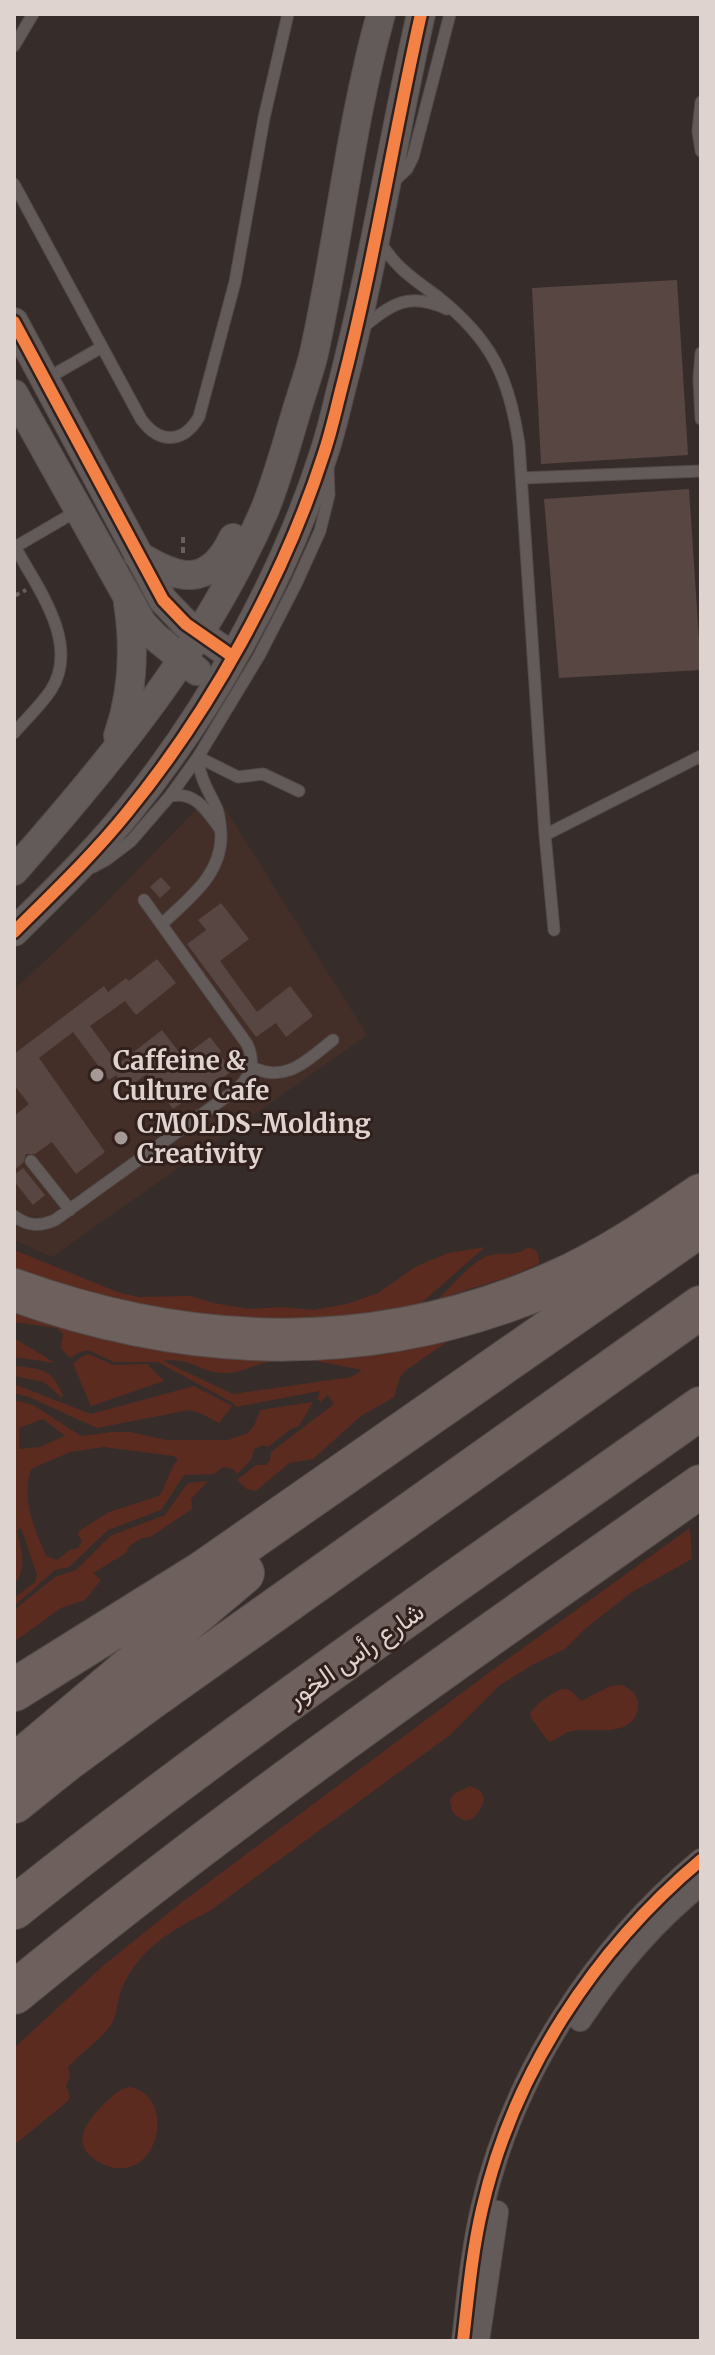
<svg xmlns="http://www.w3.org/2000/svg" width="715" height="2355" viewBox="0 0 715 2355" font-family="Merriweather,Vazirmatn,serif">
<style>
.built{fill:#442e28}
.green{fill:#5c2b1f;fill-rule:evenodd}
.building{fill:#584642}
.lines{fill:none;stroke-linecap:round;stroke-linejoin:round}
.service-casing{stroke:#534b49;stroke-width:13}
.minor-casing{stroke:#534b49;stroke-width:24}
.tertiary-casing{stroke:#534b49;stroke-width:30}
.motorway-casing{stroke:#534b49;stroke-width:44}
.path{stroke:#67605e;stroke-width:4;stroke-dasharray:6 4;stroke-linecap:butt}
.service{stroke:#635b59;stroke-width:11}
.minor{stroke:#635b59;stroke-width:22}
.tertiary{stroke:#635b59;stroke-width:28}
.motorway{stroke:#6e615d;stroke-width:42}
.cycleway-casing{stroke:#31201c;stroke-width:17}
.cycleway{stroke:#f48246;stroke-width:12}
.poi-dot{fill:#a49996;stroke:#31201c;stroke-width:3}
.labels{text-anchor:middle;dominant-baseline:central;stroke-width:6;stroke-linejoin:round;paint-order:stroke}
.poi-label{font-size:26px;font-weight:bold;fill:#dfd3d0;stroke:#31201c;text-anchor:start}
.street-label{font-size:26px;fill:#dfd3d0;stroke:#31201c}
</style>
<rect width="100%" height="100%" fill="#362d2b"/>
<!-- built -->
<path class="built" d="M214,791L367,1035L52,1257L14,1240V990L98,911Z"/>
<!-- green -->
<path class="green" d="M485,1247L419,1305L252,1329L14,1278V1250L120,1293L139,1297L191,1296L213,1303L249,1309L282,1307L313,1310L347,1304L378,1293L417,1266L448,1253Z
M527,1248C538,1249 539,1254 539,1264L511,1276L438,1299C451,1287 470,1264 485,1257C501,1250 511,1259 527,1248Z
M14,1301L98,1329L467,1328L406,1370L400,1377L394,1397L361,1416L313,1459L289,1463L256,1491L247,1489L237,1480L256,1465H266L270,1461L271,1452L334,1404L328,1395L320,1402L318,1399L320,1391L236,1407L233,1403L158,1362H114L88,1350L80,1352L70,1358L61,1348L63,1334L57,1328L14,1322ZM291,1359L317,1361L362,1370L351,1377L233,1394L163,1361C190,1357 199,1372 223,1373C235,1374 243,1370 254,1366C266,1362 278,1360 291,1359Z
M14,1338L55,1363L14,1357Z
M88,1354L113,1365L147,1364L164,1381L91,1406L73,1364L81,1357Z
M14,1366C42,1369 52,1368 63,1396L61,1397L44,1382L14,1376Z
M14,1384L91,1414L194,1386L232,1406L219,1423L200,1413L189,1410L97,1428L29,1397L14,1393Z
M14,1400L33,1405L81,1436L112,1432H130L166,1440H228L248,1433L254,1426L260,1410L313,1402L299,1426L291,1429L268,1447L263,1445L254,1449L251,1460L237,1474L233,1469L223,1467L214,1474L184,1475L161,1510L108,1530L69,1567L55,1570L14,1606V1598L35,1582L37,1575L22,1530L19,1528L17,1531C21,1549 28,1569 14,1584V1526L16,1524L14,1520ZM43,1419L65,1436L40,1447L19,1449V1428ZM104,1447L174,1456L178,1459C168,1472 167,1485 159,1496L109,1512L79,1531L78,1535L82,1541L78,1548L70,1550L57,1560L46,1556C34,1527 21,1501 31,1469L70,1452Z
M208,1481L191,1499L192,1509L150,1537L142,1538L129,1546L126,1553L93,1573L101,1580L85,1600L61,1608L14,1642V1610L55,1577L76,1570L110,1536L165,1515L188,1483Z
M690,1528L692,1559L632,1592L586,1628L565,1649L534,1664L500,1685L450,1735L208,1912C171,1930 139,1949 122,1988C117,1999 118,2013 112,2023C104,2037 80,2054 68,2067L70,2077L66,2086L70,2096L68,2101L14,2145V2048L104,1965L181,1903L490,1672Z
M622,1685C632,1690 640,1696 638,1709C632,1739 592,1727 572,1731C563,1733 557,1740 549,1742L531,1718L530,1714C533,1707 555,1689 564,1689C570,1688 576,1696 581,1701L611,1686Z
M470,1786L481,1791L484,1799C479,1818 467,1829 452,1811L450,1800L454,1794Z
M129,2087C181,2096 156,2192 101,2163C68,2146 85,2123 104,2104C112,2097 118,2089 129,2087Z"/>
<!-- building -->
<path class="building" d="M677,280L688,455L541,464L532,288Z
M689,489L701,670L559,678L544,499Z
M161,877L171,888L160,898L150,887Z
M221,903L249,939L220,961L257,1012L290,986L313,1016L286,1037L276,1023L256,1037L187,944L206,930L198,920Z
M157,959L176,983L136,1015L125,1001L90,1026L118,1064L162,1030L183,1057L210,1037L221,1051L219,1053L232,1071L209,1088L207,1085L173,1109L147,1074L126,1089L116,1075L109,1080L73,1032L39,1058L105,1152L76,1174L52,1142L35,1154H26L23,1163L14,1170V1116L29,1104L14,1085V1054L104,986L108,992L126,978L129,981Z
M23,1168L45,1195L33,1205L14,1181V1175Z"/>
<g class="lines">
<defs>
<path id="service" d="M14,46L33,14
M701,102L698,131L701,151
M14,184L141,419C159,444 183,444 199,417L235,282L264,118L288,14
M391,184L407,169L413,157L450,14
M380,241C394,267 415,280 438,297C492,340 509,377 519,444L545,835L554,930
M362,328C392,304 408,291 447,309
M701,353L699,379L701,419
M46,379L102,347
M522,478L701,471
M14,545C36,586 81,643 51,690C41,705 26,719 14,733
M15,547L77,511
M198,757L238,777L263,774L299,791
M170,796C196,791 207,811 220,829
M545,835L701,756
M93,867L106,860L131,841L170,796L198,757L259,656L296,584L320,531L329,495L328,469
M162,924C189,898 222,875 221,834C220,825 220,817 217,809C209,791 199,778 198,757
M252,1067C286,1084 307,1060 333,1040
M31,1161L70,1210
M14,1216C28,1226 39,1227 55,1220L237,1089C252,1076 255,1061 247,1044L144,900"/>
<path id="minor" d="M580,2020C614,1969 653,1922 701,1884
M463,2341C468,2297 472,2252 482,2209C513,2073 595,1949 701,1860
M478,2341L497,2212"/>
<path id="tertiary" d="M14,322L163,600L186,624L232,656
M14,394L142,623L154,636L197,671
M138,555C178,580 209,589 233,538
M118,736C133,693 135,648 128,603
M14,871C111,761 207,645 265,509C277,479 286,447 295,416C301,395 309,374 314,353C339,240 350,125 381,14
M14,932C53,893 92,856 126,814C209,713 283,580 323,456C331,433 336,409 342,386C374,263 393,138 421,14"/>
<path id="motorway" d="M14,1290C194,1355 378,1360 555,1282C607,1259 654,1227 701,1195
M14,1690L203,1572L701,1225
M14,1766L243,1573
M14,1802L65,1761L148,1700L701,1307
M14,1908C235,1731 470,1572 701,1408
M14,1993C234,1812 468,1650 701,1486"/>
</defs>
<!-- service casing -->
<use href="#service" class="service-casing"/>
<!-- minor casing -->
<use href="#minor" class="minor-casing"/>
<!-- tertiary casing -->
<use href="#tertiary" class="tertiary-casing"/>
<!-- motorway casing -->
<use href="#motorway" class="motorway-casing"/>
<!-- path -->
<path class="path" d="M183,537V553
M14,596L26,590"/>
<!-- service -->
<use href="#service" class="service"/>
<!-- minor -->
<use href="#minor" class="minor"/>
<!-- tertiary -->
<use href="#tertiary" class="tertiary"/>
<!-- motorway -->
<use href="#motorway" class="motorway"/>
<defs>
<path id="cycleway" d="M14,322L163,600L186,624L232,656
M14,932C53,893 92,856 126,814C209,713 283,580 323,456C331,433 336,409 342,386C374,263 393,138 421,14
M463,2341C468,2297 472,2252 482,2209C513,2073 595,1949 701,1860"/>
</defs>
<!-- cycleway casing -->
<use href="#cycleway" class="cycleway-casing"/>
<!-- cycleway -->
<use href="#cycleway" class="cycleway"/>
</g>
<!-- markers -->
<g class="poi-dot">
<circle cx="97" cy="1075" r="8"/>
<circle cx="121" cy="1138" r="8"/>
</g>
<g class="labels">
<!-- poi labels -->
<g class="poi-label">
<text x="113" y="1060">Caffeine &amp;<tspan x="113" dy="30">Culture Cafe</tspan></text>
<text x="137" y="1123">CMOLDS-Molding<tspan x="137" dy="30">Creativity</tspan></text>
</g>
<!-- street labels -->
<g class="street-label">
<text transform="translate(355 1654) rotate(-35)">شارع رأس الخور</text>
</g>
</g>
<!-- border -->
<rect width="715" height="2355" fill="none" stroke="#dfd3d0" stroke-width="32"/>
</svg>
